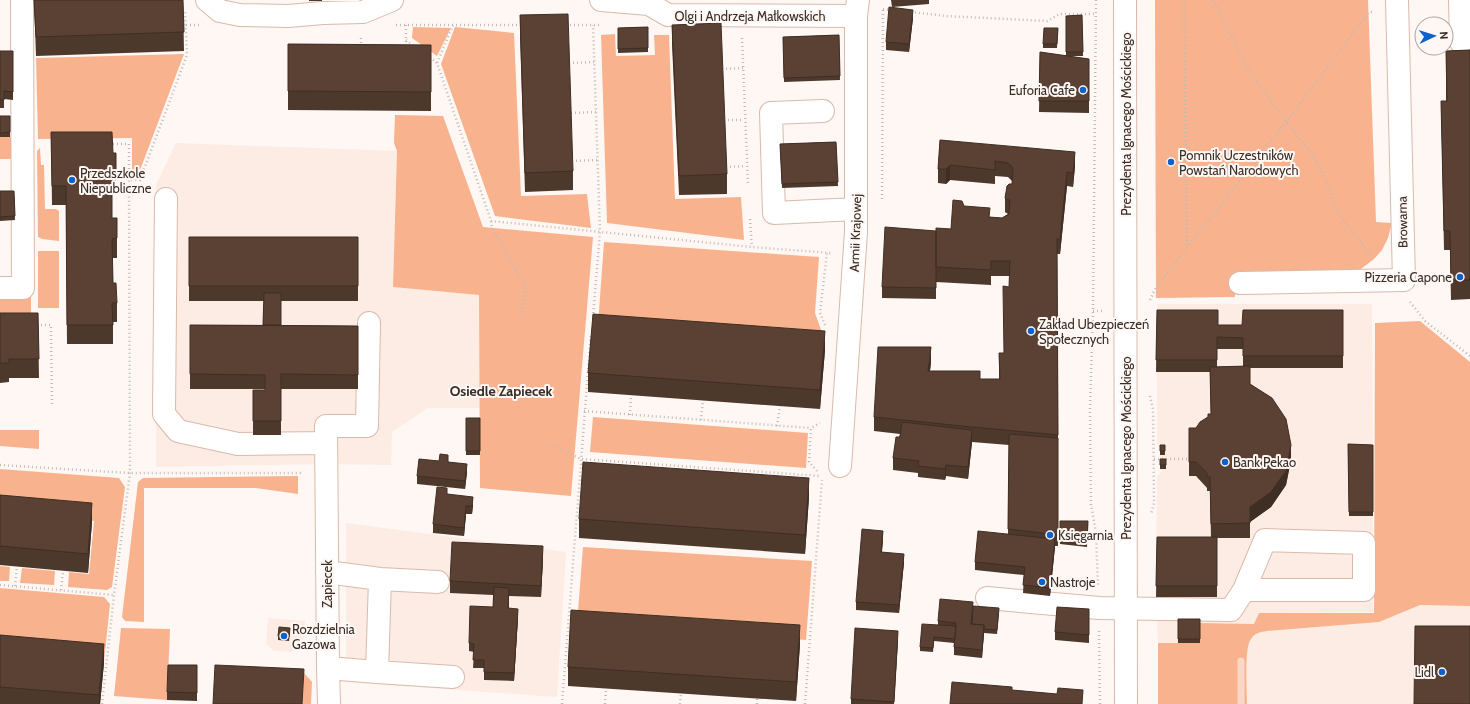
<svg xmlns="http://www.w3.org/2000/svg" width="1470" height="704" viewBox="0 0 1470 704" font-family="Cabin,sans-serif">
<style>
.built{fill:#fdece4}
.green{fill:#f8b38e}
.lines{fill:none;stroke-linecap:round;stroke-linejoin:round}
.stream{stroke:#f9d8c8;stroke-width:7}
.minor-casing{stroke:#d9baaa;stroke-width:24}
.major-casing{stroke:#d9baaa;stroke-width:24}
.path{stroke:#c2bab5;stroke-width:2.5;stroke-dasharray:1 3;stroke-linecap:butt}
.minor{stroke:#fff;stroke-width:22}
.major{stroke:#fff;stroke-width:22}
.wall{fill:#4d382c;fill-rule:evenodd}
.shaded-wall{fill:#3f2e24}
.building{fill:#5a4133;stroke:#3f2e24}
.poi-dot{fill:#0f60c9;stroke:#fef7f4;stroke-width:1.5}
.labels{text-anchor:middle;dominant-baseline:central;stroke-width:4;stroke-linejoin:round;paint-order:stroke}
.street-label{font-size:13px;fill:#392d26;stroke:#fef7f4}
.poi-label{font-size:13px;fill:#392d26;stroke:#fef7f4;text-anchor:start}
.neighbourhood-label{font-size:14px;font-weight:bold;fill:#392d26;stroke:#fef7f4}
</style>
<rect width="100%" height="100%" fill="#fef7f4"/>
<!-- built -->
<path class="built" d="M176,143L397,151L393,287L479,295L480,408H428L392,432L391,465L327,464L156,467V185Z
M1157,304H1372L1373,612L1260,613L1259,614L1376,622L1470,369V704H1159L1202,645L1251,624L1201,623L1200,643H1158L1156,609L1157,475L1160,474L1162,470L1160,469V449H1162L1161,446L1157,444Z
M346,523L566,552L557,697L346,682Z
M268,618L305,621L303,647L291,652L274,651L266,644Z"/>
<!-- green -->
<path class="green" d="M1155,0H1368L1376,222L1392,223L1388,238L1382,250L1374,259L1357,272L1235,274V297L1156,298Z
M413,27L451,28L437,56L412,38Z
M455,27L514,33L521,196L587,194L591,228L495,216L441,64Z
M615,34L616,56L655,55L654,35H669L675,199L741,197L744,240L607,223L601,35Z
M184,54L137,178H132V138L38,139L36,58Z
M395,115L443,116L483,227L593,237L571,496L480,488L479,295L393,287L397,151L394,143Z
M0,137H14L16,159H0Z
M40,148L41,165H44L45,209H56L59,211V241L42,239L38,237L37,151Z
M604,242L819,257L815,313L825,341L598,325Z
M38,251H59V308H38Z
M31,296V322H0V297Z
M1420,321L1470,362V606L1420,605L1379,622L1267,631C1260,632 1255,633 1251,639C1244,647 1247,691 1247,704H1158V643H1200V623L1254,624L1259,613H1374L1375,323Z
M593,417L808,433L806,468L590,452Z
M0,430H39V449L0,446Z
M0,469L119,478L125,487L112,587L107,590L68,587L69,572L89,574L94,521L0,513Z
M298,476V494L256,488H144V622L125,621L122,617L138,482L143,478Z
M583,547L812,561L806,640L577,624Z
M0,566L10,567L9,581H0Z
M22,568L55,571L54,585L20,583Z
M0,588L104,597L110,604L104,662L0,653Z
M121,628L170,629L167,700L114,696Z
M304,673L312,682L311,704H302Z"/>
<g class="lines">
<!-- stream -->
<path class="stream" d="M1241,661V704"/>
<defs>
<path id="minor" d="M207,0L220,11L240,15L288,16L323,13L363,12L392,0
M601,0L649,4L668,15L856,16
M1460,0L1461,42
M823,111L771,113L774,213L856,209
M166,199L164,414L178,431L238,444L326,443
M1240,283L1404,280L1397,0
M0,288H23L22,0
M840,466L856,232V16L858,0
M327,572L380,579L438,582
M987,598L1099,608L1231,610L1244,590H1364V543L1265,540L1244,590
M328,668L377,672L380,579
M377,672L453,677
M329,704L328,668L326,426H367L369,323"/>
<path id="major" d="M1125,0L1126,704"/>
</defs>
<!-- minor casing -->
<use href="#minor" class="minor-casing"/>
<!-- major casing -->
<use href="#major" class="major-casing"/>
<!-- path -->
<path class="path" d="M1096,0L1093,311L1090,409L1091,504L1096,533L1098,586
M1184,0L1187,247
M1213,0L1248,69L1286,122L1312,154L1325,178L1338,213L1372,257
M883,9L890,10
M911,12L946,16L1047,21L1060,14H1096
M186,25H199
M396,25H523
M406,25V47
M453,25L437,63L491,221L752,247L831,253
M566,25H599
M742,38L748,184
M406,40L414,46
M361,47V36
M430,57L437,63
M569,63L595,62
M722,69L743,68
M571,113L597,112
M724,120H744
M109,144H129V180
M572,161L598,160
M726,167L746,166
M882,199L883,8
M750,219L752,247
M491,221L492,228L526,287L520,316
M1150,300L1156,287L1286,122L1369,12H1374
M1410,302L1425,321L1470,356
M1093,311H1103
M593,317L600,232L593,25
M37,325H51L52,405
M825,325L820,313L827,253
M1150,396L1153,409L1154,503L1151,514
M584,411L811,428
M630,415L631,395
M701,420L703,400
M777,426L780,406
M553,446L581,459L820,476
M1154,459H1189
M0,465L130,473H303
M817,471L809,462L811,428L820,423
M0,585L114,595
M15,586L17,567
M61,590L63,571
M1099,631L1100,704
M102,704L114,595L130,473L129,180H140L187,55L185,10
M562,704L591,334
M605,704L606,689
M680,704L681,694
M757,704V699
M805,704L822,480"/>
<!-- minor -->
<use href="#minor" class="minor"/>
<!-- major -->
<use href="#major" class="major"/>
</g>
<!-- wall -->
<path class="wall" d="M34,0H183L184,51L36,56Z
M309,0H322V1H309Z
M891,0H929V4L892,7Z
M520,15L573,171V190L525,192L520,35Z
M1082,15L1083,56H1069L1089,59V113L1039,112L1040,52L1066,56V16Z
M913,18L909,52L886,50V42Z
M672,25L727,174V194L679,195L672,44Z
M648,27V52L618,53V28Z
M1058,28L1057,48H1043V44Z
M839,35L840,80L784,82L783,37Z
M288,44L431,45V111L288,110Z
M1470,50V299L1451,300L1450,250H1444L1441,101H1446V51Z
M0,51H13V100L4,99V108H0Z
M0,116H10V137H0Z
M51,132L113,153L116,173V192H112V218L117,238V258H112L113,283L117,303V322H113V344H67L66,205H52Z
M940,140L1075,166L1073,187L1067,186L1060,254H1057L1058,435V546H1055L1050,596L1023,593L1024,575L975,570V562L1008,534L1009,445L972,442L968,479L946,476L945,480L918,477V473L893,470V458L900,434L874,431V417L931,362L930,371L980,379H999V353H1004L1009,287L1010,276H991V285L936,282V269V299L882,298V287L936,231L951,229L964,206L990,217L1002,218L1008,214L1005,212V198L1012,184V181L1008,177L995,176V184L950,180L946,184L938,183V169Z
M836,142L838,186L782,188L780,144Z
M0,191H14L15,220L0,221Z
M189,237H358V301H281V325L358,326V389H281V435H253V390H265V389H190V325H263L264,301H189Z
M1157,310L1218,325H1242L1343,310V368H1250V384L1291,460L1286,485L1271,507L1250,522V538H1217V597H1156L1157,537H1211L1210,491H1207V488L1196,476H1189V428H1196L1211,414L1210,372H1156ZM1217,349H1243V366L1217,367Z
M0,313H38L39,378H9V382L0,383Z
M825,350L820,409L588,392V373Z
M466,418H480V455H466Z
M1348,444L1373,445V516H1349Z
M1160,445H1165V455H1160Z
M1160,459H1166V469H1160Z
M448,462L467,472L465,489L417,484V476Z
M447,494L473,505L472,514H466L464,536L433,533V524Z
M0,495L92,522L88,573L0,565Z
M809,497L805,554L579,538V519Z
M1060,521H1088L1087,547L1060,544Z
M883,539L882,552L904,562L899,613L856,610V602Z
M543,558L541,597L509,596V608L518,617L514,681L484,680V668H473L474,652L469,651V643L493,607V595L450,593V581Z
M973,606L999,612L997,634L984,633L982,658L954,655V643L934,641L933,652L920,651V647L938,625V621Z
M1089,609V643L1055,640V632Z
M1178,619H1200V643H1178Z
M290,632L289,641L278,640V636Z
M0,635L104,663L100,704H0Z
M898,639L894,704H851V699Z
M800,644L796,701L568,686V667Z
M197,665V701L167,700V692Z"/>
<!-- shaded-wall -->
<path class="shaded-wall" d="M913,10V18L909,52V44Z
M1075,152V166L1073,187V173Z
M950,165V180L946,184V169Z
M1067,172V186L1060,254V239Z
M825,331V350L820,409V390Z
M931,347V362L928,386V371Z
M972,430V442L968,479V467Z
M1291,445V460L1286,485L1271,507L1250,522V507Z
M467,464V472L465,489V481Z
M946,465V476L945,480V469Z
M809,478V497L805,554V535Z
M473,497V505L472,514V506Z
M92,503V522L88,573V554Z
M466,506V514L464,536V528Z
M883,531V539L881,560V552Z
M1055,539V547L1050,596V588Z
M543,546V558L541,597V586Z
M904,554V562L899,613V605Z
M518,609V617L514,681V673Z
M800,625V644L796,701V682Z
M984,625V633L982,658V650Z
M898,631V639L894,704Z
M104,644V663L100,704H99V695Z"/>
<!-- building -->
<path class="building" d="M34,0H183L184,32L36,37Z
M889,7L913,10L909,44L886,42Z
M568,14L573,171L525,173L520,15Z
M1082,15L1083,52H1066V16Z
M721,23L727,174L679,176L672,25Z
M648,27V48L618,49V28Z
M1044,28H1058L1057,44H1043Z
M839,35L840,76L784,78L783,37Z
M288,44L431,45V92L288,91Z
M1470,50V280L1451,281L1450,231H1444L1441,101H1447L1446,51Z
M0,51H13V92L4,91V100H0Z
M1040,52L1089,59V101H1039Z
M0,116H10V132L0,133Z
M51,132H112L113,153H116V173H112V218H117V238L112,239L113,283H116L117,303H112L113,325H67L66,186H52Z
M940,140L1075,152L1073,173L1067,172L1060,239H1057L1058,435L972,427L874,417L878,347H931L928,371H980V379H1000L999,353H1004L1003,286L1009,287L1010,261H991V270L936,267V228L951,229L953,200L962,201L964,206L990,208L989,217L1002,218L1009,214L1010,200H1007L1005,198L1007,186L1009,184H1012L1013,168L1008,163L995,161V170L950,165L946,169H938Z
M836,142L838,182L782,184L780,144Z
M0,191H14L15,216L0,217Z
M885,227L936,231V288L882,287Z
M189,237H358V286H189Z
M264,293H281V325H263Z
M1157,310H1218V325H1242L1243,310H1343V356H1243V338L1217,337V360H1156Z
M0,313H38L39,359H9V363H0Z
M593,314L825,331L820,390L588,373Z
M190,325L358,326V375L281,374V421H253V390H265V375L190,374Z
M1250,366V384L1272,398L1286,419L1291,445L1286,471L1271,492L1250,507V523L1211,524L1210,477H1207V473L1196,462H1189V428H1196L1200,422L1208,417V414H1211L1210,367Z
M466,418H480V451H466Z
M902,422L972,430L968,467L946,465L945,469L918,466L919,461L893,458L896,437H900Z
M1009,434L1058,438V535L1008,529Z
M1348,444L1373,445V512H1349Z
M1160,445H1165V451H1160Z
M440,454L448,455V462L467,464L465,481L417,476L419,459L439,461Z
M1160,459H1166V465H1160Z
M583,462L809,478L805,535L579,519Z
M437,487L447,488V494L473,497L472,506H466L464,528L433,524Z
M0,495L92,503L88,554L0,546Z
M1060,521H1088L1087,543L1060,540Z
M862,529L883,531L881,552L904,554L899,605L856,602Z
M978,531L1055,539L1050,588L1023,585L1025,567L975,562Z
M1157,537H1217V586H1156Z
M452,542L543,546L541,586L450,581Z
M494,587L509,588L508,608L518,609L514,673L484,672V660H473L474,644L469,643L470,606L493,607Z
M940,599L973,602L971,624L984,625L982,650L954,647L956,623L938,621Z
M973,606L999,608L997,630L984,629V625L972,624Z
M1057,607L1089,609V635L1055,632Z
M571,610L800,625L796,682L568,667Z
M1178,619H1200V639H1178Z
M922,624L956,626L955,639L934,637L933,648L920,647Z
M1415,626H1470V704H1414Z
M279,627L290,628L289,637L278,636Z
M855,628L898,631L894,702L851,699Z
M0,635L104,644L99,695L0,687Z
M168,665H197V693L167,692Z
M215,665L304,669L302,704H213Z
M952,682L1012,687V690L1057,694L1058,688L1083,690L1082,704H950Z"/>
<!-- markers -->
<g class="poi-dot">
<circle cx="1083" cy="90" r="4"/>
<circle cx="1171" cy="162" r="4"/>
<circle cx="72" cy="180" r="4"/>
<circle cx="1460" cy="277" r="4"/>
<circle cx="1031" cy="331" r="4"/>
<circle cx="1225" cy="462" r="4"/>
<circle cx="1050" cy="535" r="4"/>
<circle cx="1042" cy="582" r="4"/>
<circle cx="284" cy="636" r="4"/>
<circle cx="1442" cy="672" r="4"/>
</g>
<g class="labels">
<!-- street labels -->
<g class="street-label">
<text x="750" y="16">Olgi i Andrzeja Małkowskich</text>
<text transform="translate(1126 124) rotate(-90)">Prezydenta Ignacego Mościckiego</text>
<text transform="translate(1402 222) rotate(-91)">Browarna</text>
<text transform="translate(855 233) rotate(-88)">Armii Krajowej</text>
<text transform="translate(1126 448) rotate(-90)">Prezydenta Ignacego Mościckiego</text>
<text transform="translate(327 584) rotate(-90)">Zapiecek</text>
</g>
<!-- poi labels -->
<g class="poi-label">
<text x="1075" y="90" text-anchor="end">Euforia Cafe</text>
<text x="1179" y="155">Pomnik Uczestników<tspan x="1179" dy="15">Powstań Narodowych</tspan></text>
<text x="80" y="173">Przedszkole<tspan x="80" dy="15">Niepubliczne</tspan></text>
<text x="1452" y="277" text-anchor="end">Pizzeria Capone</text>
<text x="1039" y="324">Zakład Ubezpieczeń<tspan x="1039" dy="15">Społecznych</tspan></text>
<text x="1233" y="462">Bank Pekao</text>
<text x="1058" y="535">Księgarnia</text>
<text x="1050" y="582">Nastroje</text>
<text x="292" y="629">Rozdzielnia<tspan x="292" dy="15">Gazowa</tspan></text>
<text x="1434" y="672" text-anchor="end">Lidl</text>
</g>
<!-- neighbourhood labels -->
<g class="neighbourhood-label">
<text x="501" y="391">Osiedle Zapiecek</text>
</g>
</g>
<!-- north arrow -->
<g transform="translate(1434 36) rotate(86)"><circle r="19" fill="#fef7f4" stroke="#afa6a2"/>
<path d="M0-3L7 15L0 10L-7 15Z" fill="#0f60c9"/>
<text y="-6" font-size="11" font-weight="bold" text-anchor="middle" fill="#392d26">N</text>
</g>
</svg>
